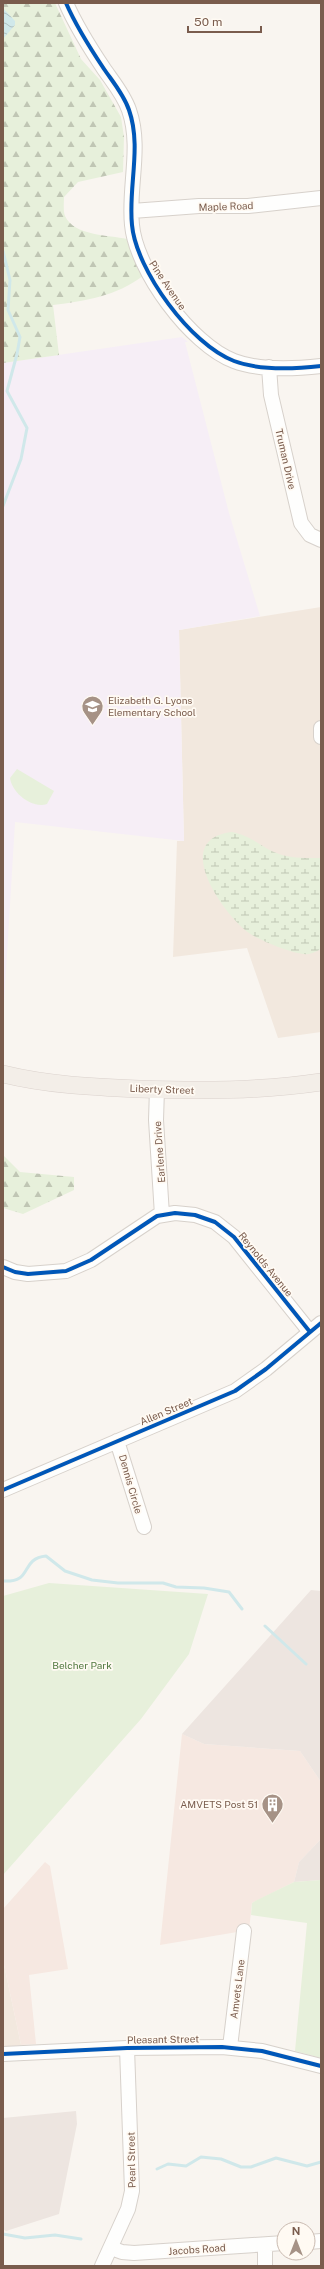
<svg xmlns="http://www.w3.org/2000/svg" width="324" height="2269" viewBox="0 0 324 2269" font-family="'Public Sans',sans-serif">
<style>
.residential{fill:#f2e8de}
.commercial{fill:#f6e8e1}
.industrial{fill:#ede5e0}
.education{fill:#f6eef6}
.green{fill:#e7f0db}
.forest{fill:url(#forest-firs)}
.wetland{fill:url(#wetland-marsh)}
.water{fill:url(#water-waves)}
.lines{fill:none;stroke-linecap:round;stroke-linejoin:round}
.stream{stroke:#d0e8ea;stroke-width:3}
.minor-casing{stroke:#d7d1cb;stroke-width:16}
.major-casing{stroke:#dad1cc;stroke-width:18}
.minor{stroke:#fefefd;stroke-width:14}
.major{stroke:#f3eee8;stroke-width:17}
.cycleway-casing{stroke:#fffaf3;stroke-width:6}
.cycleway{stroke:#0057b8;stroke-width:4}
.labels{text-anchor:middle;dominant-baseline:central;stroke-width:3.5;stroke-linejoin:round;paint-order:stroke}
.street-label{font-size:10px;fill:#7a5c4d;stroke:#fffaf3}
.poi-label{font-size:10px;fill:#7a5c4d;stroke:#fffaf3;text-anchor:start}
.park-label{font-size:10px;fill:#537a41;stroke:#fffaf3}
</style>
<defs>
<pattern id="forest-firs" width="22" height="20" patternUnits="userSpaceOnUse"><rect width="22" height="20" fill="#e7f0db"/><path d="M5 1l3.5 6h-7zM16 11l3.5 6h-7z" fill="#c0c6b4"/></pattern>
<pattern id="wetland-marsh" width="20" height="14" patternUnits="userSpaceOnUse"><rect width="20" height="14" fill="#e7f0db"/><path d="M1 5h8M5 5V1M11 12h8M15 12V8" fill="none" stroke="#c0c6b4"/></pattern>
<pattern id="water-waves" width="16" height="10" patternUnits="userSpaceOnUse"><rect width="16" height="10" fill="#d0e8ea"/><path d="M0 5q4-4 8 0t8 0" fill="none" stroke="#aebfc0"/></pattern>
</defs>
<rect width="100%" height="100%" fill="#f9f5f0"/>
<!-- residential -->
<path class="residential" d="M321,607V1032L278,1038L247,948L173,957L177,841H184L179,630Z
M3,1960L21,2045L3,2047Z"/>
<!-- commercial -->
<path class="commercial" d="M182,1734L204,1744L300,1751L321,1782V1839L299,1862L294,1882L252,1903L249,1930L160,1945Z
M45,1862L50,1866L68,1969L29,1975L36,2044L21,2045L3,1960V1909Z"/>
<!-- industrial -->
<path class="industrial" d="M311,1590L321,1591V1782L300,1751L204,1744L182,1734Z
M321,1839V1880L294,1882L299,1862Z
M76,2111L77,2124L59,2214L6,2231L3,2229V2118Z"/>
<!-- education -->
<path class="education" d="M182,337L188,342H185L229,513L260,616L179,630L184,841L15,822L3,1020V363Z"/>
<!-- green -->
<path class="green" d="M17,769L54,791L47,804C32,809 12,793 10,778Z
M49,1583L208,1594L189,1654L141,1719L3,1875V1596Z
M321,1880V2058L295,2051L307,1923L251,1915L252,1903L257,1900L294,1882Z"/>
<!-- forest -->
<path class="forest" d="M3,3H55L81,59L100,80L121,117L124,137L123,172L78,182L64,197C64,202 63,211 65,216C74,236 109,235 127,239L136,265L143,276C116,296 86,301 53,305L59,355L3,363Z
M3,1155L20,1172L74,1177V1190L23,1214L3,1208Z"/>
<!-- wetland -->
<path class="wetland" d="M232,832C249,835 259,845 274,852C289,859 305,858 321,858V949C315,952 310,955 304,954C290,953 255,939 245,930C221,910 171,839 232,832Z"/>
<!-- water -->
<path class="water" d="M3,8L15,21V25L3,39Z"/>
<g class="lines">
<!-- stream -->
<path class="stream" d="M3,251L10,280L8,310L20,337L17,354L7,391L27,428L21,459L3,506
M3,1581C34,1583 19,1559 46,1556L65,1571L92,1580L118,1583H163L176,1587L204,1588L229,1592L242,1609
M265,1626L306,1664
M157,2169L168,2164L186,2166L201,2157L221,2159L241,2167H251L276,2158L307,2166L321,2162
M3,2234L25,2238L55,2235L81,2239"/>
<defs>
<path id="minor" d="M66,3C76,26 90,48 104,69C113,82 124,95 129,110C142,147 128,187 132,225C136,270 191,345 234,361C260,371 294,369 321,366
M132,211L199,206H248L321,198
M269,367L271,395L301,523L310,535L321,540
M321,728V737
M157,1089L156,1120L162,1215
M3,1267L15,1272L28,1274L66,1271L91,1260L157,1216L175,1213L195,1215L215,1222L234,1237L310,1332
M117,1441L144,1527
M3,1490L235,1391L266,1369L321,1323
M230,2047L244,1931
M3,2054L127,2048L222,2047L262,2051L321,2066
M308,2242L321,2241
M265,2245V2266
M111,2248L122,2252L134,2253L284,2243
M102,2266L128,2209L132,2191L127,2048"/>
<path id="major" d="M3,1074C48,1085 93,1087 139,1089C200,1091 260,1091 321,1082"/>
</defs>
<!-- minor casing -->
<use href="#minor" class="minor-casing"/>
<!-- major casing -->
<use href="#major" class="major-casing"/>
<!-- minor -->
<use href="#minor" class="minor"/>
<!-- major -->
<use href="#major" class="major"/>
<defs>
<path id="cycleway" d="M66,3C76,26 90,48 104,69C113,82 124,95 129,110C142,147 128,187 132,225C136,270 191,345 234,361C260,371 294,369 321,366
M3,1267L15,1272L28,1274L66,1271L91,1260L157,1216L175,1213L195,1215L215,1222L234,1237L310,1332
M3,1490L235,1391L266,1369L321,1323
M3,2054L127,2048L222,2047L262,2051L321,2066"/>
</defs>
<!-- cycleway casing -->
<use href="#cycleway" class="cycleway-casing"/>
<!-- cycleway -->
<use href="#cycleway" class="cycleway"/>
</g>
<!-- icons -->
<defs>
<symbol id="school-pin" viewBox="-11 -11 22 30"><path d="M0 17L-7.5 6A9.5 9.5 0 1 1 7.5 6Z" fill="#a69286" stroke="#fffaf3"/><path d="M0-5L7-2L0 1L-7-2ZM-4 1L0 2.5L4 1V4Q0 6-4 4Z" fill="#fff"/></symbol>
<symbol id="building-pin" viewBox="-11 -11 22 30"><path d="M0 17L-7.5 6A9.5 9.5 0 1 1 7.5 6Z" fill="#a69286" stroke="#fffaf3"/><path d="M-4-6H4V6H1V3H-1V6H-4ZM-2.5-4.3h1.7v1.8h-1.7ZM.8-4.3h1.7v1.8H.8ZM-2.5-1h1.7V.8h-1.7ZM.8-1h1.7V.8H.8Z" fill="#fff"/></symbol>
</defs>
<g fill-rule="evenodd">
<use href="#school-pin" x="80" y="694" width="25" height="34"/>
<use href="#building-pin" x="260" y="1792" width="25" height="34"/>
</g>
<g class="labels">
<!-- street labels -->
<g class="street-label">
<text transform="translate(226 206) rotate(-2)">Maple Road</text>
<text transform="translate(168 285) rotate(56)">Pine Avenue</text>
<text transform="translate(286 459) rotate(77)">Truman Drive</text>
<text transform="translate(162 1089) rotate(2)">Liberty Street</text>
<text transform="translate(159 1152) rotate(-94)">Earlene Drive</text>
<text transform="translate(266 1264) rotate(51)">Reynolds Avenue</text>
<text transform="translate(166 1411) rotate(-23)">Allen Street</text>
<text transform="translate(131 1484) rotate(74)">Dennis Circle</text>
<text transform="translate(237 1989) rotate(-83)">Amvets Lane</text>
<text transform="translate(163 2039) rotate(-1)">Pleasant Street</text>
<text transform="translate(131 2160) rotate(-91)">Pearl Street</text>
<text transform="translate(197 2249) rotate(-4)">Jacobs Road</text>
</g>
<!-- poi labels -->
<g class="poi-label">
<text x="108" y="700">Elizabeth G. Lyons<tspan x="108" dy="12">Elementary School</tspan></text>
<text x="258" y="1804" text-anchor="end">AMVETS Post 51</text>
</g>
<!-- park labels -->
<g class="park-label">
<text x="82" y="1665">Belcher Park</text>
</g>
</g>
<!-- border -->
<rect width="324" height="2269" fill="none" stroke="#7a5c4d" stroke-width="8"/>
<!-- north arrow -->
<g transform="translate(296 2241)"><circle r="19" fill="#fffaf3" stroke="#cabbb1"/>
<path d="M0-3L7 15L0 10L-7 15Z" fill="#a69286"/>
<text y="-6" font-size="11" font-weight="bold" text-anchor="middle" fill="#7a5c4d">N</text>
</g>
<!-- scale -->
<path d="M188 26v6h73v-6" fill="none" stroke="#7a5c4d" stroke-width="2"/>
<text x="194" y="26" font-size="12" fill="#7a5c4d" stroke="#fffaf3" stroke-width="3" paint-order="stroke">50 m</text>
</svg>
